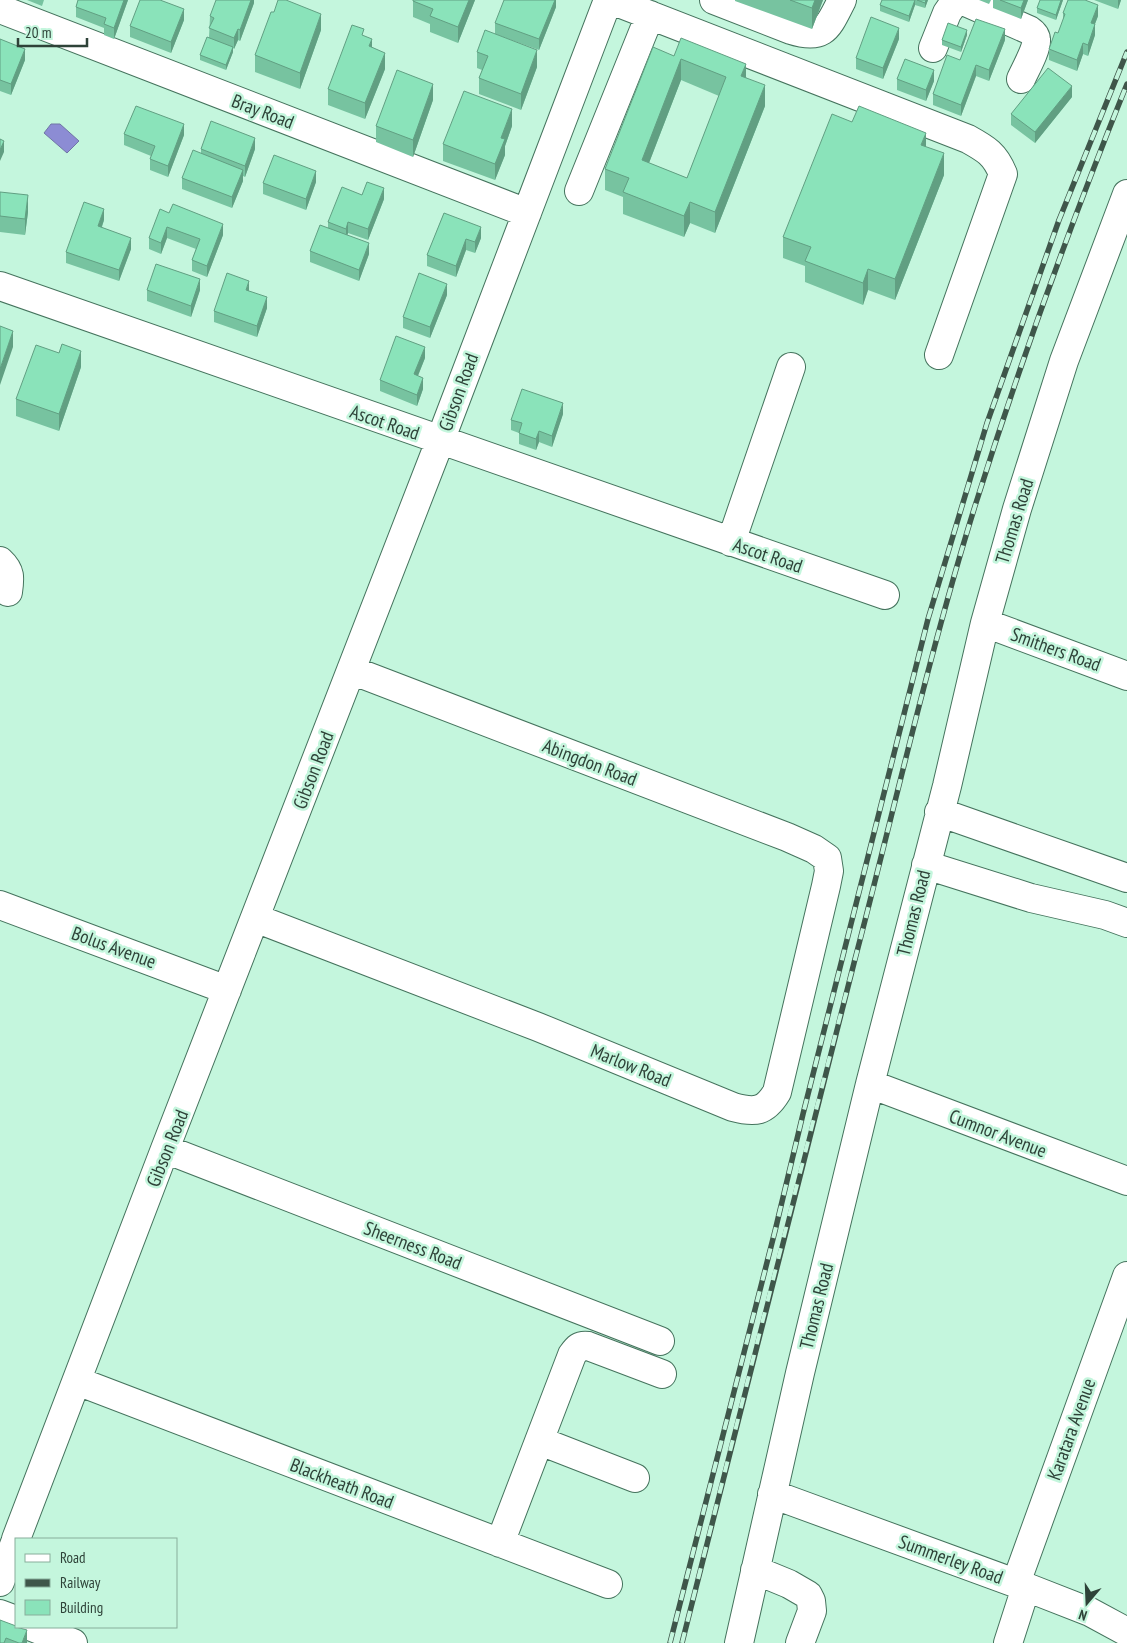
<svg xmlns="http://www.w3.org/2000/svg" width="1127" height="1643" viewBox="0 0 1127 1643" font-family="'PT Sans Narrow',sans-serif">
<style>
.water{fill:#8c8cd4;stroke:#7076a5}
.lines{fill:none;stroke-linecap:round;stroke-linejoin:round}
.minor-casing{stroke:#45735d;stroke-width:30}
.minor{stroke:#fff;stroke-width:28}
.rail-casing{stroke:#3f564a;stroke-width:5.5}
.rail{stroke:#c4f6dd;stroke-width:4;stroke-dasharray:11;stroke-linecap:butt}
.wall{fill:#77c3a0;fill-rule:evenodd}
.shaded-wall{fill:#619f82}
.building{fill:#8ae3ba;stroke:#619f82;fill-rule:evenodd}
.labels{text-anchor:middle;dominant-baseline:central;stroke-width:5;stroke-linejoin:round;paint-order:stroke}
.street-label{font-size:19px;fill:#2e4238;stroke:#c4f6dd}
</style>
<rect width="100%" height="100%" fill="#c4f6dd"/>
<!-- water -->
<path class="water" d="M51,124H60L79,141L67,153L44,133Z"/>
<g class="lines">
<defs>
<path id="minor" d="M611,0L968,139C986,149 995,154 1003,174L939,355
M714,0L791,30C825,41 828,27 842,0
M961,0L1029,30C1032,32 1036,35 1036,40C1037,49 1025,70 1021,79
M0,9L527,213
M933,48L947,13L956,0
M579,191L650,15
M0,286L885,595
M731,542L791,367
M0,561C11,571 10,578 8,592
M985,623L1127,676
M939,812L1127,878
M926,865L1031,898L1105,915L1127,923
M0,905L227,990
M255,918L538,1027L733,1107C755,1113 765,1112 777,1092L826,886L829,871L827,858L814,849L787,837L351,670
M870,1084L1127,1181
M165,1149L660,1341
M77,1381L608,1584
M540,1441L635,1478
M772,1494L1026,1587L1090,1612L1127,1632
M16,1539L165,1149L440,441L608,0
M500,1543L572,1355C577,1348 579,1345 588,1346L662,1374
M755,1570L789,1584L808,1595L811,1601L812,1611L800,1643
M0,1582L16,1540
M1016,1583L1127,1276
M0,1614L16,1620
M32,1627L73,1643
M739,1643L800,1373L870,1084L947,786L985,623L1017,509L1064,361L1127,194
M1008,1643L1026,1587"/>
</defs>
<!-- minor casing -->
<use href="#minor" class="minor-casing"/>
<!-- minor -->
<use href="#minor" class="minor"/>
<defs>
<path id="rail" d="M670,1643L775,1231L803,1114L928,619L987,423L1008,364L1059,220L1127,52
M682,1643C739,1416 795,1189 854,963C894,811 928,657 975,506C1020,363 1071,223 1127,84"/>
</defs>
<!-- rail casing -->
<use href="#rail" class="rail-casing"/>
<!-- rail -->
<use href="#rail" class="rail"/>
</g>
<!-- wall -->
<path class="wall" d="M27,0H44L42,6Z
M78,0H128L114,39L104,35V28L76,17V7Z
M254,0V3L240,41L238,40L234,49L233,48V52L226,70L200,60V55L209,38L210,16Z
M475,0L458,43L430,32V24L413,17V1Z
M556,0V7L539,50L495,34V23Z
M735,0H823L812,29L735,1Z
M882,0H928L925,8L915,5L909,22L880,11V5Z
M979,0H991L989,4Z
M993,0H1028L1021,19L993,8Z
M1063,0L1056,20L1037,13V8Z
M1094,0H1121L1118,9Z
M1063,13L1098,16L1095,24V35L1088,56L1083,54L1077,71L1049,60V49L1058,33L1063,21Z
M184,20L171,53L130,37V26Z
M321,30L300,89L255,72V55Z
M967,35L961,52L942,45V40Z
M364,36L385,69L365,119L328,105V89Z
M0,39L25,60L11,95L0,91Z
M899,39L883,79L856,69V58Z
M1005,40L989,81L976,76L961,116L933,105V94L960,60Z
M477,52L537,67L521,110L479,94V78L482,70L477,68Z
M674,56L746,77L765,106L715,233L690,223L684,237L623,214V197L605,190V169ZM681,80L719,96L687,178L649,163Z
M897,79L934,81L926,101L897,90Z
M1072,97L1035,143L1011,125V114Z
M433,100L413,157L376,142V126Z
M852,122L926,147L944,175L895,300L868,290L863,305L805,282V266L783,258V237Z
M512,126L505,146V155L495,180L443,161V144Z
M124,134L184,135L168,177L150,170V159L151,156L124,145Z
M201,149H255L245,177L243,176V181L232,208L182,189V178L201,154Z
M316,182L306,210L263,194V183Z
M0,192L28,212L25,235L0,232Z
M362,195L384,199L368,240L348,233L347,235L369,254L359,281L310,262V251L328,228V222Z
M169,213L223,235L207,277L192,271V260L196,249L167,238L161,254L149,249V238Z
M444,213L481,238L475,253L466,250L456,277L427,266V255Z
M104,220L102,227L131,249L119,281L66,263V252Z
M147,290H200L191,317L147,301Z
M249,291L267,308L257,337L214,322V311Z
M447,295L430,338L403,328V317Z
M425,358L418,376L423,389L417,406L380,391V380Z
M81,367L59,431L16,416V399Z
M563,414L552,447L539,442L536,450L519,444V433L511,430V420Z
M0,1620L27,1643H0Z"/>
<!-- shaded-wall -->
<path class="shaded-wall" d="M124,0H128L114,39V28Z
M251,0H254V3L240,41V30Z
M469,0H475L458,43V27Z
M555,0H556V7L539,50V39Z
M815,0H823L812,29V8Z
M915,0V5L909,22V16Z
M926,0H928L925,8V3Z
M1024,0H1028L1021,19V8Z
M1061,0H1063L1056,20V15Z
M1118,0H1121L1118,9Z
M1098,5V16L1091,34V23Z
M184,9V20L171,53V42Z
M321,14V30L300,89V73Z
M1095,24V35L1088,56V45Z
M899,28V39L883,79V68Z
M238,29V40L234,49V38Z
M1005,29V40L989,81V70Z
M967,30V35L961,52V47Z
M372,39V55L369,46Z
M1083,43V54L1077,71V60Z
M233,47V52L226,70V65Z
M25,49V60L11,95V84Z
M537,50V67L521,110V94Z
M385,53V69L365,119V103Z
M681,59V80L642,181V160Z
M746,64V85L741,76Z
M976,65V76L961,116V105Z
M934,70V81L926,101V90Z
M433,84V100L413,157V140Z
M765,85V106L715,233V212Z
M1072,86V97L1035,143V132Z
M512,109V126L505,146V155L495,180V164L501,138Z
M184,124V135L168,177V166Z
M926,133V154L921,145Z
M255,138V149L245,177V166Z
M4,141V152L0,161V150Z
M944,153V175L895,300V279Z
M243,170V181L232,208V197Z
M316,171V182L306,210V199Z
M384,188V199L368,240V229Z
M28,195V212L25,235V219Z
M690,202V223L684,237V216Z
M104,209V220L98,237V226Z
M348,222V233L346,240V229Z
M223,224V235L207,277V266Z
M167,227V238L161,254V243Z
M481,227V238L475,253V242Z
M131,238V249L119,281V270Z
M466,239V250L456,277V266Z
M369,243V254L359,281V270Z
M868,269V290L863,305V283Z
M200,279V290L191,317V306Z
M249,281V292L246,290Z
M447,284V295L430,338V327Z
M267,297V308L257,337V326Z
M13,331V347L0,385V369Z
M425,347V358L414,385V374Z
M81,351V367L59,431V414Z
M423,378V389L417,406V395Z
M563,403V414L552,447V436Z
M539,431V442L536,450V439Z
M27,1630V1643H22Z"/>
<!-- building -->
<path class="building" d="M78,0H124L114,28L104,24L106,18L76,7Z
M140,0H160L184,9L171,42L130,26Z
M216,0H251L240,30L238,29L234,38L209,28L214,18L210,16Z
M278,0H286L321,14L300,73L255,55L271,12H274Z
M413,0H469L458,27L430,16L433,9L413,1Z
M504,0H555L539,39L495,23Z
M790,0H815L812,8Z
M882,0H915L909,16L880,5Z
M917,0H926L925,3Z
M1000,0H1024L1021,8Z
M1040,0H1061L1056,15L1037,8Z
M1068,0H1085L1098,5L1091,23L1095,24L1088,45L1083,43L1077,60L1049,49L1055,32L1058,33L1065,14L1063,13Z
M871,17L899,28L883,68L856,58Z
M976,19L1005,29L989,70L976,65L961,105L933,94L947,55L960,60Z
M948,23L967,30L961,47L942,40Z
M352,25L364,29L362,35L372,39L369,46L385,53L365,103L328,89Z
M485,30L537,50L521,94L479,78L488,56L477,52Z
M207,37L233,47L226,65L200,55Z
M681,38L746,64L741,76L765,85L715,212L690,202L684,216L623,192L629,178L605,169L653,47L674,56ZM681,59L726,77L687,178L642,160Z
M0,39L25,49L11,84L0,80Z
M905,59L934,70L926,90L897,79Z
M1048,68L1072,86L1035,132L1011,114Z
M397,70L433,84L413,140L376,126Z
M464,91L512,109L501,138L505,139L495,164L443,144Z
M136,106L184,124L168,166L150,159L155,146L124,134Z
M859,106L926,133L921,145L944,153L895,279L868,269L863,283L805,261L811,247L783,237L832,114L852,122Z
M211,121L255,138L245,166L201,149Z
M0,139L4,141L0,150Z
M193,150L243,170L232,197L182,178Z
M274,155L316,171L306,199L263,183Z
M367,182L384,188L368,229L348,222L346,229L328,222L342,187L362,195Z
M0,192L28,195L25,219L0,216Z
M84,202L104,209L98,226L131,238L119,270L66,252Z
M173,204L223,224L207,266L192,260L200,239L167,227L161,243L149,238L160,209L169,213Z
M444,213L481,227L475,242L466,239L456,266L427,255Z
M320,225L369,243L359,270L310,251Z
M156,264L200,279L191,306L147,290Z
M227,273L249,281L246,290L267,297L257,326L214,311Z
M419,273L447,284L430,327L403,317Z
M0,326L13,331L0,369Z
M396,336L425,347L414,374L423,378L417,395L380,380Z
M62,344L81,351L59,414L16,399L36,345L59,353Z
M522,389L563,403L552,436L539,431L536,439L519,433L522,423L511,420Z
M0,1620L16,1626V1627L27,1630L22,1643H19L6,1638L4,1643H0Z"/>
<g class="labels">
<!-- street labels -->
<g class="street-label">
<text transform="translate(263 111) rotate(21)">Bray Road</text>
<text transform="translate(458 392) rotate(-70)">Gibson Road</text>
<text transform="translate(385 422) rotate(19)">Ascot Road</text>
<text transform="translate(1014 521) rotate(-73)">Thomas Road</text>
<text transform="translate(768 555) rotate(19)">Ascot Road</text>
<text transform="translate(1056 649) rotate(20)">Smithers Road</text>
<text transform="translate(590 762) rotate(21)">Abingdon Road</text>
<text transform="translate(313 770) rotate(-69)">Gibson Road</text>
<text transform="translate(913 913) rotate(-76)">Thomas Road</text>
<text transform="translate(114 947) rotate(20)">Bolus Avenue</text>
<text transform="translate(631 1065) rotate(22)">Marlow Road</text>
<text transform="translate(998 1133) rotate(21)">Cumnor Avenue</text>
<text transform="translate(167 1148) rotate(-68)">Gibson Road</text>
<text transform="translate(413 1245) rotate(21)">Sheerness Road</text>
<text transform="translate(816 1306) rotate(-76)">Thomas Road</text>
<text transform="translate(1071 1429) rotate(-70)">Karatara Avenue</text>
<text transform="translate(342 1483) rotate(21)">Blackheath Road</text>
<text transform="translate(951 1559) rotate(20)">Summerley Road</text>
</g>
</g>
<!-- legend -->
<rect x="15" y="1538" width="162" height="90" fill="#c4f6dd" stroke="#88ae9b"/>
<rect x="25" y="1554" width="25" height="8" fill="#ffffff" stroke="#88ae9b"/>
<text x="60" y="1563" font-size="15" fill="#2e4238">Road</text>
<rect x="25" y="1579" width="25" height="8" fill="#3f564a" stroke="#88ae9b"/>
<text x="60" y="1588" font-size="15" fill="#2e4238">Railway</text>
<rect x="25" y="1600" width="25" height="15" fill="#8ae3ba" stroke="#88ae9b"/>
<text x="60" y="1613" font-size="15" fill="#2e4238">Building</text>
<!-- north arrow -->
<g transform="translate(1087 1603) rotate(199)" stroke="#c4f6dd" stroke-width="4" paint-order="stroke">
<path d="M0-4L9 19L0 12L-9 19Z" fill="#2e4238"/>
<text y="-8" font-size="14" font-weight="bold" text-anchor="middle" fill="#2e4238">N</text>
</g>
<!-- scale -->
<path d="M18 38v8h69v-8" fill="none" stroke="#2e4238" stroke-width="2.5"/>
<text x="25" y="38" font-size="15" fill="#2e4238" stroke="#c4f6dd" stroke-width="4" paint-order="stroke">20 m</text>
</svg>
